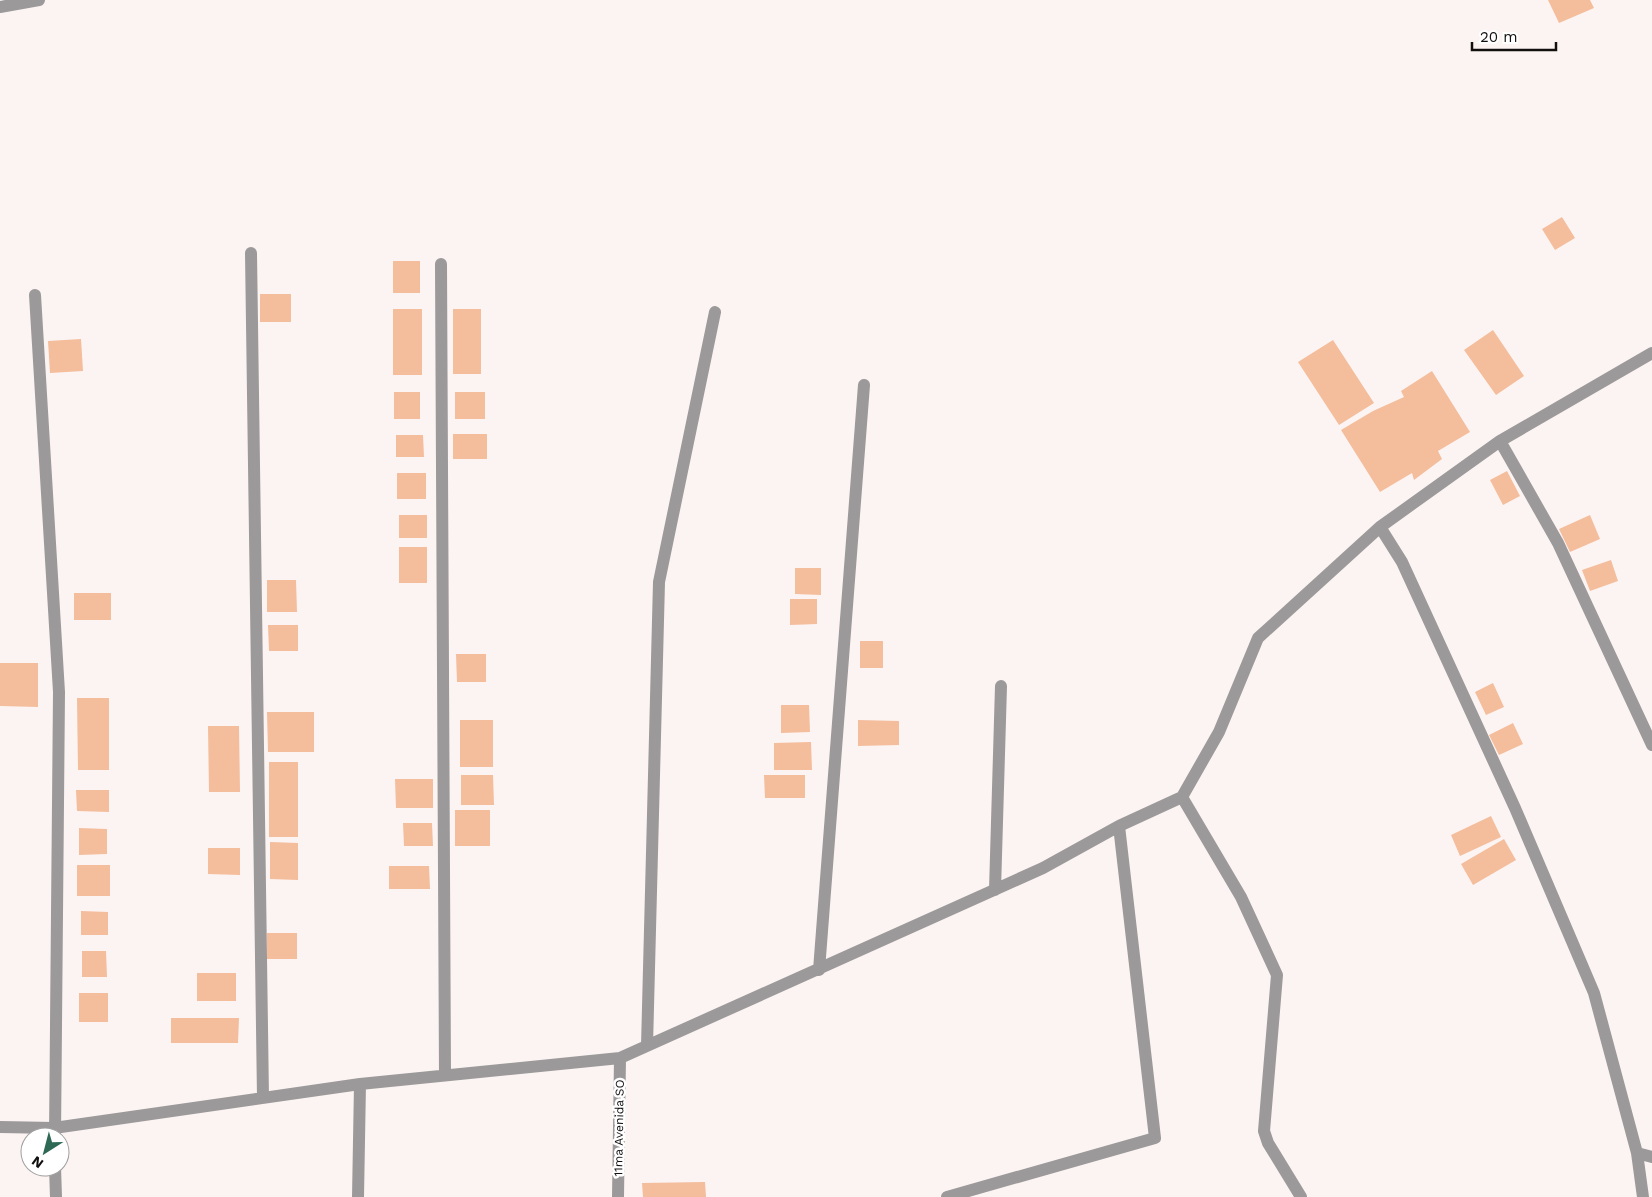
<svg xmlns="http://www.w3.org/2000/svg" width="1652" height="1197" viewBox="0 0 1652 1197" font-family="'Work Sans',sans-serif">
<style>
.building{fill:#f4bd9c}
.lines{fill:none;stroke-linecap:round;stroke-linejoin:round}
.minor{stroke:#9c999a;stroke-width:12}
.labels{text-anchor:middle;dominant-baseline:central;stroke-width:5;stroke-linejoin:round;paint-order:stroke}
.street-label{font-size:12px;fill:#12100f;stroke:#fff}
</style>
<rect width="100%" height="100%" fill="#fcf4f3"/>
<!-- building -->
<path class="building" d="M1548,0H1590L1594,8L1559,23Z
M1562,217L1575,238L1555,250L1542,229Z
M393,261H420V293H393Z
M260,294H291V322H260Z
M393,309H422V375H393Z
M453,309H481V374H453Z
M1493,330L1524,376L1496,395L1464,350Z
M81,339L83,371L50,373L48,341Z
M1333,340L1374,403L1339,425L1298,362Z
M1432,371L1470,432L1438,451L1442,459L1414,480L1412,473L1380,492L1341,430L1373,411L1404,397L1401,391Z
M394,392H420V419H394Z
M455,392H485V419H455Z
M453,434H487V459H453Z
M396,435H423L424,457H396Z
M1507,471L1520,496L1503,505L1490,480Z
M397,473H426V499H397Z
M399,515H427V538H399Z
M1590,515L1600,539L1570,552L1559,529Z
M399,547H427V583H399Z
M1611,560L1618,581L1590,591L1582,570Z
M795,568H821V595L795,594Z
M267,580H296L297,612H267Z
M74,593H111V620H74Z
M790,599H817V624L790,625Z
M268,625H298V651H269Z
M860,641H883V668H860Z
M456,654H486V682H457Z
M0,663H38V707L0,706Z
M1493,683L1504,707L1486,715L1475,692Z
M77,698H109V770H78Z
M781,705H809L810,732L781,733Z
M267,712H314V752H268Z
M460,720H493V767H460Z
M858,720L899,721V745L858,746Z
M1513,723L1523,744L1499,755L1489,735Z
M208,726H239L240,792H209Z
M811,742L812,770H774V743Z
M269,762H298V837H269Z
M461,775H493L494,805H461Z
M764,775H805V798H765Z
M395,779H433V808H396Z
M76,790H109V812L77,811Z
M455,810H490V846H455Z
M1491,816L1501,837L1460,856L1451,835Z
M403,823H432L433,846H404Z
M79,828L107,829V854L79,855Z
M1504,839L1516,860L1473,885L1461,864Z
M270,842L298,843V880L270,879Z
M208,848H240V875L208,874Z
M77,865H110V896H77Z
M389,866H429L430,889H389Z
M81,911L108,912V935H81Z
M267,933H297V959H267Z
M82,951H106L107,977H82Z
M197,973H236V1001H197Z
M79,993H108V1022H79Z
M171,1018H239L238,1043H171Z
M705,1182L706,1197H643L642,1183Z"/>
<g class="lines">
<!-- minor -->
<path class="minor" d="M0,7L39,0
M251,253L263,1098
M441,264L445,1075
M35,295L59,692L55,1137
M1500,441L1558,543L1652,745
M1380,527L1402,562L1515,808L1594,993L1637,1153L1643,1197
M995,890L1001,686
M819,970L864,385
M647,1046L659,582L715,312
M0,1127L54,1128L360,1084L620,1058L1043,868L1119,826L1182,797
M1637,1153L1652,1157
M55,1167L56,1197
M358,1197L360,1084
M618,1197L620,1058
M947,1197L1155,1138L1119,826
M1301,1197L1268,1143L1264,1131L1277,975L1241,897L1182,797L1219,732L1258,638L1380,527L1500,441L1652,353"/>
</g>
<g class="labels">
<!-- street labels -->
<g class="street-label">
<text transform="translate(619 1128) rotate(-89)">11ma Avenida SO</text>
</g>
</g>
<!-- north arrow -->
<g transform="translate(45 1152) rotate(216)"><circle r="24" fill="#ffffff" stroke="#a09f9f"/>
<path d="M0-4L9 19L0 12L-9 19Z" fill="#2d6954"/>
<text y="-8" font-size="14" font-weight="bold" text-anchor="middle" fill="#12100f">N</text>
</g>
<!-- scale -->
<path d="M1472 42v8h84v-8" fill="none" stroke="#12100f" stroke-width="2.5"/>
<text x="1480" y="42" font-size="15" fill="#12100f" stroke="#ffffff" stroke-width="4" paint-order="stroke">20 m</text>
</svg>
